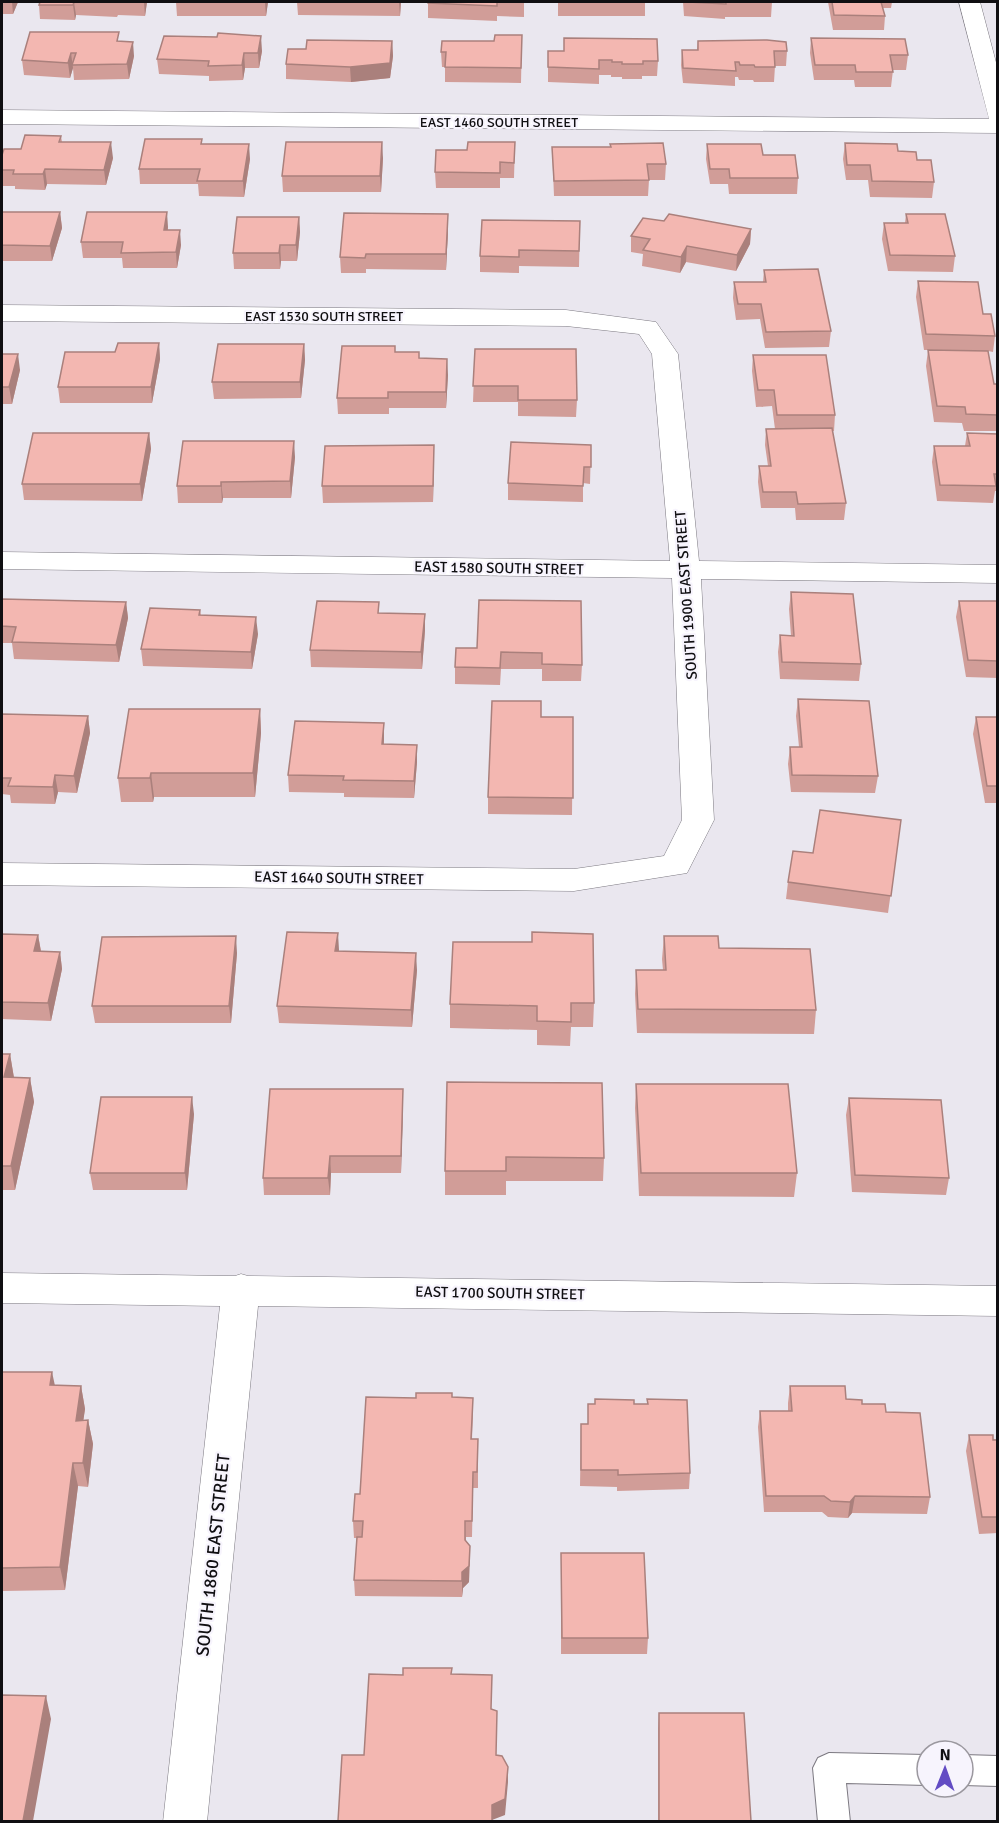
<svg xmlns="http://www.w3.org/2000/svg" width="999" height="1823" viewBox="0 0 999 1823" font-family="Signika,sans-serif">
<style>
.lines{fill:none;stroke-linecap:round;stroke-linejoin:round}
.lane-casing{stroke:#7c7981;stroke-width:2}
.street-casing{stroke:#7c7981;stroke-width:1}
.lane{fill:#fff;fill-rule:evenodd}
.street{fill:#fff;fill-rule:evenodd}
.wall{fill:#d19d98}
.shaded-wall{fill:#aa807c}
.building{fill:#f3b7b1;stroke:#aa807c;stroke-width:1.5}
.labels{text-anchor:middle;dominant-baseline:central;stroke-width:4.5;stroke-linejoin:round;paint-order:stroke}
.far-street-label{font-size:14px;fill:#100f12;stroke:#f7f4fd}
.street-label{font-size:15px;fill:#100f12;stroke:#f7f4fd}
.near-street-label{font-size:18px;fill:#100f12;stroke:#f7f4fd}
</style>
<rect width="100%" height="100%" fill="#eae7ef"/>
<g class="lines">
<defs>
<path id="lane" d="M829,1753L927,1755V1785L846,1783L850,1822H818L813,1768L818,1758Z
M963,1755L998,1756V1786L963,1785Z"/>
<path id="street" d="M959,2H980L998,70V133L2,124V110L989,119Z
M2,305L566,310L656,322L678,354L699,561L998,565V583L701,579L714,820L687,873L574,891L2,885V863L574,869L664,856L682,820L672,578L2,569V552L670,561L652,354L639,334L566,326L2,321Z
M2,1273L235,1276L241,1274L248,1276L998,1286V1316L258,1306L207,1822H163L220,1306L2,1303Z"/>
</defs>
<!-- lane casing -->
<use href="#lane" class="lane-casing"/>
<!-- street casing -->
<use href="#street" class="street-casing"/>
<!-- lane -->
<use href="#lane" class="lane"/>
<!-- street -->
<use href="#street" class="street"/>
</g>
<!-- wall -->
<path class="wall" d="M2,2H18L13,14H2Z
M40,2H147L145,16L118,15L117,17L76,15L75,20L40,19L39,5Z
M176,2H268L266,16H177Z
M297,2H401L400,16L298,15Z
M428,2H524V17L497,16V21L428,18Z
M558,2H645V16H558Z
M683,2H772L771,17H725V19L684,16Z
M828,2H892L891,8H883L885,16L884,30H833Z
M522,35L521,83L445,82V67H442L441,52Z
M811,38L908,55L906,70H893L891,87H855L854,80H814L810,53Z
M120,41L134,56L129,79L74,80L73,68L70,78L24,75L22,60Z
M392,41L393,56L390,78L351,82L286,79V64L306,49Z
M698,41L787,51L786,66H775L774,82H754L753,80H739L738,77H735V86L683,83L681,65L682,50H697Z
M262,51L259,68H245L243,80L209,81V76L159,74L157,59Z
M548,51L658,61L657,76H642V79H622V77H611V75H599V84L548,82Z
M61,136L62,142L113,158L106,185L47,184L45,190L15,189V186H2V155Z
M202,139V144L250,159L244,197L199,196L198,184H140L139,169Z
M515,142L514,178H500V188H436L435,172L467,150Z
M845,143L898,151L934,182L932,198L870,197L868,180H846L843,159Z
M610,144L666,164L665,180H649L648,196H554L552,147H610Z
M707,144L763,155L798,178L797,194H729L728,184H710L706,159Z
M383,158L381,192H283L282,176Z
M2,212H60L62,228L52,261H2Z
M906,214L955,256L953,272L888,271L882,239L884,223H905Z
M299,217L300,232L297,261H281L280,269H234L233,253Z
M580,221L579,267L519,266V273L480,272V256Z
M664,221L751,229L750,244L736,271L686,262L680,273L642,266L643,254L631,252V236Z
M168,227V230L181,245L177,268H123L122,258H83L81,242Z
M448,230L446,270L366,269V273H341L340,257Z
M764,270L831,331L829,347L765,348L760,319L736,320L733,298L734,282H763Z
M918,281L983,314L995,336L993,352L988,351L994,384H998V431H964L962,423L934,422L926,366L928,350H924L916,297Z
M159,343L160,359L152,403H60L58,387L115,352Z
M304,344L305,360L301,398L214,399L212,382Z
M395,346V352L419,358L448,375L446,408H389V414H338L337,398Z
M475,349L577,400L576,417L518,416V402H473Z
M2,354L20,370L12,404H2Z
M753,355L835,415L834,431H832L846,503L844,520H796L795,508H761L758,482L759,466H768L765,445L766,429H775L772,406L756,407L752,371Z
M149,433L151,449L142,501L24,500L22,484Z
M967,433L998,434V491H995L993,503L937,501L932,462L934,446H965Z
M434,445L433,502L323,503L322,486Z
M591,445L590,484L583,483V502L508,500V483Z
M295,457L291,498H223L222,503H178L177,486Z
M791,592L861,664L859,681L780,679L778,652L780,635L791,636L789,609Z
M2,599L126,602L128,618L119,662L14,659L12,643H2Z
M479,600L582,665L581,681H542V669H501L500,685L455,684V667L477,648Z
M959,601H998V678L966,677L956,617Z
M200,610L201,615L258,634L252,669L143,666L141,649Z
M380,613L425,614V630L422,669L311,667L310,650Z
M798,699L878,776L875,793L791,792L788,764L790,747H799L796,716Z
M260,709L261,733L255,797H154L153,802H121L118,778Z
M2,714L88,716L90,733L77,793L58,792L55,804L11,803L10,795L2,794Z
M541,717H573L572,815L488,814V797Z
M976,717H998V803H985L973,734Z
M384,723V744L417,745V762L414,798L344,797V793L289,792L288,775Z
M901,820L888,913L786,899L788,882L813,853Z
M2,934L38,935L41,951L60,952L62,969L51,1021L2,1019Z
M664,936L816,1010L814,1034L637,1033L635,994L636,970H663L662,959Z
M237,953L231,1023H95L92,1006Z
M417,970L412,1027L279,1023L277,1006Z
M594,1003L593,1027H571L570,1046L537,1045V1030L450,1028V1004Z
M2,1054H10L14,1078H30L34,1102L15,1190H2Z
M602,1083L604,1158L603,1181H506V1195H445V1171Z
M636,1084L797,1173L794,1197L639,1196L635,1108Z
M403,1089V1106L401,1173H331L330,1195H264L263,1178Z
M849,1098L949,1178L946,1195L852,1192L846,1115Z
M194,1114L187,1190H93L90,1173Z
M2,1372L55,1386H81L85,1409L83,1421L88,1420L93,1444L88,1487L78,1486L65,1590L2,1591Z
M790,1386L846,1399L886,1412L930,1497L927,1514L852,1513L848,1518L828,1517L822,1512H764L758,1427L760,1411H788V1403Z
M452,1397L473,1414L472,1439H478V1488H473L472,1537H466V1541L470,1546L469,1582L463,1588L462,1597L355,1596L354,1580L357,1538H354L353,1521Z
M588,1404H634L690,1473L689,1489L617,1491V1487L580,1486L581,1424H588Z
M969,1435L998,1440V1533L979,1534L966,1451Z
M561,1553L648,1638L647,1654H561Z
M659,1713L751,1821H658V1729Z"/>
<!-- shaded-wall -->
<path class="shaded-wall" d="M12,2H18L13,14Z
M74,2L76,15L75,20L73,5Z
M144,2H147L145,16Z
M265,2H268L266,16Z
M399,2H401L400,16Z
M261,36L262,51L259,68L258,53Z
M392,41L393,56L390,78L351,82L350,67Z
M133,42L134,56L129,79L127,64Z
M71,53L73,68L70,78L68,63Z
M244,53L245,68L243,80L242,65Z
M111,142L113,158L106,185L104,170Z
M382,142L383,158L381,192L380,176Z
M249,144L250,159L244,197L243,181Z
M45,169L47,184L45,190L43,174Z
M60,212L62,228L52,261L50,246Z
M167,212L168,227L165,245L164,230Z
M448,214V230L446,270V254Z
M299,217L300,232L297,261L296,245Z
M751,229L750,244L736,271L737,255Z
M180,230L181,245L177,268L176,252Z
M280,245L281,261L280,269L279,253Z
M687,246L686,262L680,273L681,257Z
M159,343L160,359L152,403L151,387Z
M304,344L305,360L301,398L300,382Z
M18,354L20,370L12,404L9,387Z
M447,359L448,375L446,408V392Z
M149,433L151,449L142,501L140,484Z
M294,441L295,457L291,498L290,481Z
M434,445V462L433,502V486Z
M221,482L223,498L222,503L221,486Z
M126,602L128,618L119,662L116,645Z
M425,614V630L422,669L421,652Z
M256,617L258,634L252,669L251,652Z
M260,709L261,733L255,797L253,773Z
M88,716L90,733L77,793L74,776Z
M384,723V740L382,761V744Z
M417,745V762L414,798V781Z
M151,773L154,797L153,802L150,778Z
M55,775L58,792L55,804L53,787Z
M338,933L339,950L336,968L335,951Z
M38,935L41,952L34,951Z
M236,936L237,953L231,1023L229,1006Z
M60,952L62,969L51,1021L48,1003Z
M416,953L417,970L412,1027L411,1010Z
M10,1054L14,1078L4,1077Z
M30,1078L34,1102L15,1190L11,1166Z
M403,1089V1106L401,1173V1156Z
M192,1097L194,1114L187,1190L185,1173Z
M330,1156L331,1173L330,1195L328,1178Z
M52,1372L57,1395L50,1385Z
M81,1386L85,1409L80,1444L76,1421Z
M88,1420L93,1444L88,1487L83,1463Z
M73,1463L78,1486L65,1590L60,1567Z
M855,1496L852,1513L848,1518L850,1502Z
M470,1546L469,1582L463,1588L462,1597V1572Z
M46,1696L51,1719L33,1821H23Z
M508,1767V1782L505,1815L492,1820V1805Z"/>
<!-- building -->
<path class="building" d="M40,2H74L73,5H39Z
M428,2H524H497V6L428,3Z
M688,2H772H726V4Z
M832,2H881L885,16L834,15Z
M30,32H119L117,41L133,42L127,64L72,65L76,53H71L68,63L22,60Z
M218,33L261,36L258,53H244L242,65L208,66L209,61L157,59L164,36L217,37Z
M495,35H522L521,68L445,67L446,52H441L442,41H494Z
M564,38L657,39L658,61H643V64H622V62H612V60H599V69L548,67V51H564Z
M811,38L905,39L908,55H890L893,72H856L855,65H815Z
M307,40L392,41L390,63L350,67L286,64L288,49H306Z
M767,40L786,42L787,51H774L775,67H755L754,65H740L739,62H735L736,71L683,68L682,50H698V41Z
M25,135L61,136L59,142H111L104,170L45,169L43,174H13L14,170H2V155L4,149H21Z
M145,139H202L201,144H249L243,181H197L200,169H139Z
M286,142H382L380,176H282Z
M468,142H515L514,163L500,162V173L435,172L436,150H467Z
M663,143L666,164H647L649,180L554,181L552,147H611L610,144Z
M845,143L897,144L898,151L916,152L917,160H931L934,182L872,181L870,165H847Z
M707,144H761L763,155H795L798,178H730L729,169H710Z
M2,212H60L50,246L2,245Z
M87,212H167L164,230H180L176,252L121,253L123,242H81Z
M344,213L448,214L446,254H366L365,258L340,257Z
M669,214L751,229L737,255L687,246L681,257L643,250L650,239L631,236L643,218L664,221Z
M906,214H945L955,256L890,255L884,223H908Z
M237,217H299L296,245H280L279,253H233Z
M482,220L580,221L579,251L519,250V257L480,256Z
M818,269L831,331L766,332L761,304H738L734,282H766L764,270Z
M918,281L978,282L983,314H991L995,336L926,334Z
M118,343H159L151,387H58L65,352H115Z
M218,344H304L300,382H212Z
M342,346H395V352H419V358L447,359L446,392H388V398H337Z
M475,349H576L577,400H518V386H473Z
M928,350L988,351L994,384H998V415L966,414L965,407L937,406Z
M2,354H18L9,387H2Z
M753,355H826L835,415H777L774,390H758Z
M832,428L846,503L798,504L796,492H763L759,466H771L766,429Z
M33,433H149L140,484H22Z
M967,433L998,434V474H994L996,486L940,485L934,446H970Z
M183,441H294L290,481L221,482V486H177Z
M511,442L591,445V467H584L583,486L508,483Z
M434,445L433,486H322L325,446Z
M791,592L853,594L861,664L782,662L780,635L794,636Z
M2,599L126,602L116,645L12,642L16,627L2,626Z
M479,600L581,601L582,665L542,664V653L501,652L500,668L455,667L456,648H477Z
M317,601L379,602L378,613L425,614L421,652L310,650Z
M959,601H998V661L968,660Z
M150,608L200,610L199,615L256,617L251,652L141,649Z
M798,699L869,701L878,776L792,775L790,747H802Z
M492,701H541V717H573V798L488,797Z
M129,709H260L253,773H151L150,778H118Z
M2,714L88,716L74,776L55,775L53,787L8,786L11,778H2Z
M976,717H998V786H987Z
M295,721L384,723L382,744L417,745L414,781L343,780L344,776L288,775Z
M820,810L901,820L891,896L788,882L793,851L813,853Z
M287,932L338,933L335,951L416,953L411,1010L277,1006Z
M532,932L593,934L594,1003H571V1022L537,1021V1006L450,1004L453,942H532Z
M2,934L38,935L34,951L60,952L48,1003L2,1002Z
M236,936L229,1006H92L102,937Z
M664,936H718L719,948L810,949L816,1010L638,1009L636,970H666Z
M2,1054H10L4,1077L30,1078L11,1166H2Z
M447,1082L602,1083L604,1158L506,1157V1171H445Z
M636,1084H788L797,1173H641Z
M270,1089H403L401,1156H330L328,1178H263Z
M101,1097H192L185,1173H90Z
M849,1098L941,1100L949,1178L855,1175Z
M2,1372H52L50,1385L81,1386L76,1421L88,1420L83,1463H73L60,1567L2,1568Z
M790,1386H845L846,1399L862,1400V1404H885L886,1412L920,1413L930,1497L855,1496L850,1502L831,1501L824,1496H766L760,1411H792Z
M416,1393H452V1397L473,1398L471,1439H478L477,1472H473L472,1521H465V1540L470,1546L469,1566L462,1572V1581L354,1580L357,1537H362L363,1521H353L355,1494H360L366,1397L416,1398Z
M595,1399L634,1400V1404H648L647,1399L687,1400L690,1473L618,1475V1470H581V1424H588V1404H595Z
M969,1435H993V1440H998V1517H982Z
M561,1553H644L648,1638H562Z
M403,1668H452L451,1674L492,1675L491,1709L497,1711L496,1755L502,1756L508,1767L505,1799L492,1805V1821H338L342,1755H364L369,1674L403,1675Z
M2,1695L46,1696L23,1821H2Z
M659,1713H744L751,1821H659Z"/>
<g class="labels">
<!-- far-street labels -->
<g class="far-street-label">
<text x="499" y="122">EAST 1460 SOUTH STREET</text>
<text x="324" y="316">EAST 1530 SOUTH STREET</text>
</g>
<!-- street labels -->
<g class="street-label">
<text transform="translate(499 568) rotate(1)">EAST 1580 SOUTH STREET</text>
<text transform="translate(686 595) rotate(-94)">SOUTH 1900 EAST STREET</text>
<text transform="translate(339 878) rotate(1)">EAST 1640 SOUTH STREET</text>
<text transform="translate(500 1293) rotate(1)">EAST 1700 SOUTH STREET</text>
</g>
<!-- near-street labels -->
<g class="near-street-label">
<text transform="translate(213 1555) rotate(-84)">SOUTH 1860 EAST STREET</text>
</g>
</g>
<!-- border -->
<rect width="999" height="1823" fill="none" stroke="#100f12" stroke-width="6"/>
<!-- north arrow -->
<g transform="translate(945 1769) rotate(1)"><circle r="28" fill="#f7f4fd" stroke="#9b989f" stroke-width="1.5"/>
<path d="M0-4.5L10 22L0 15L-10 22Z" fill="#634cc4"/>
<text y="-9" font-size="16" font-weight="bold" text-anchor="middle" fill="#100f12">N</text>
</g>
</svg>
